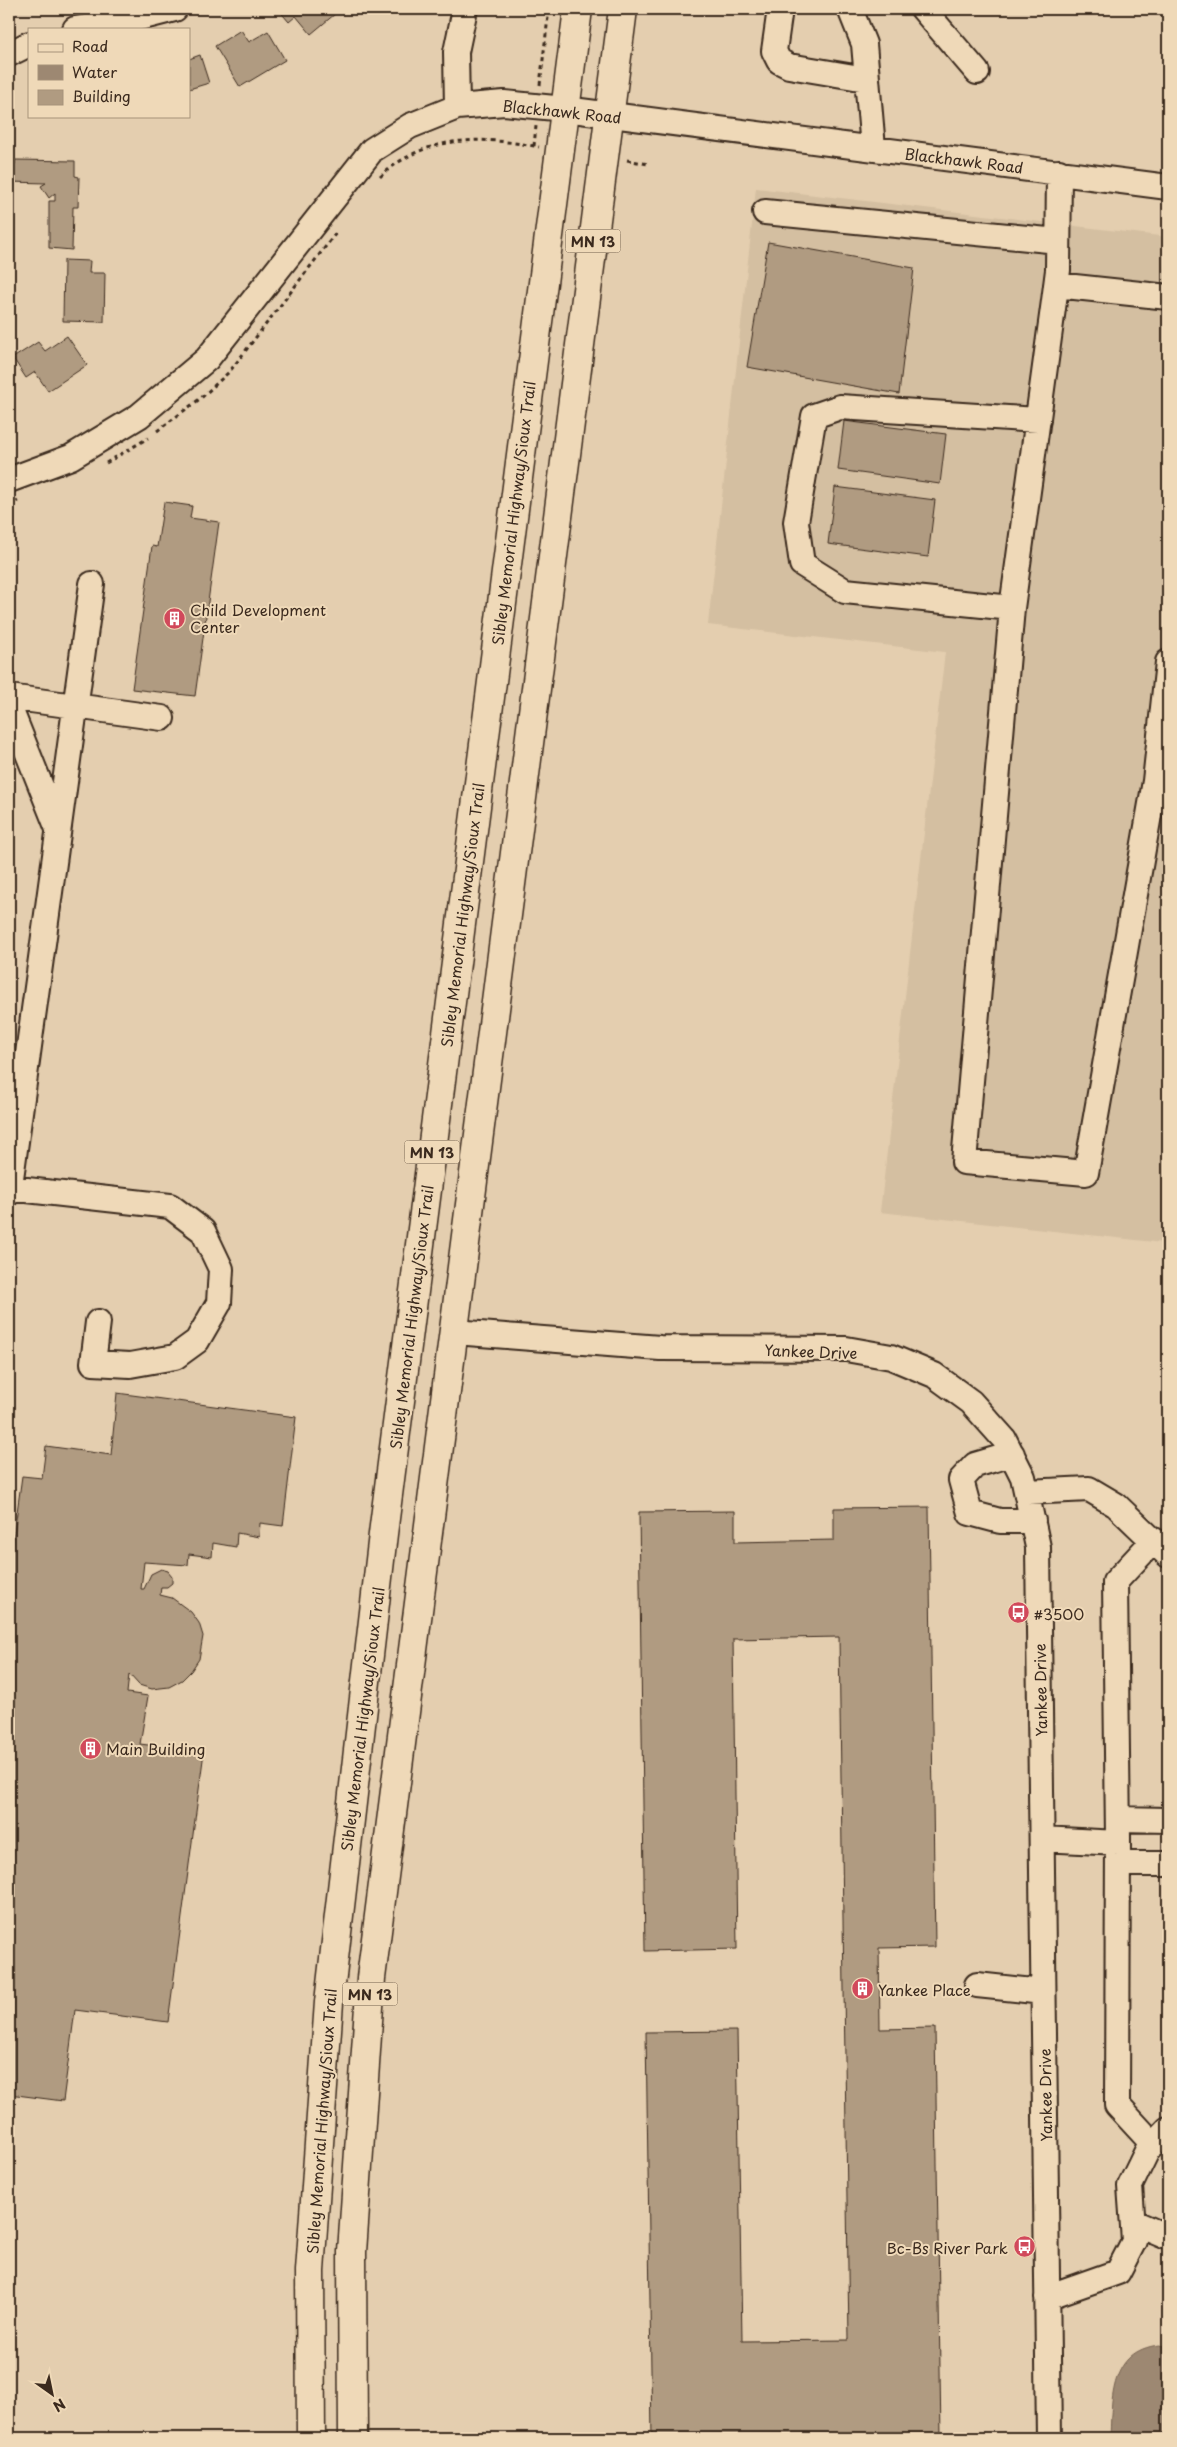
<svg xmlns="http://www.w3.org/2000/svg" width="1177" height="2447" viewBox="0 0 1177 2447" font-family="'Playpen Sans',sans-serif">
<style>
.built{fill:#d4bfa1}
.water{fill:#9d8872;stroke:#766250}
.building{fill:#b09b81;stroke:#3b2a1e}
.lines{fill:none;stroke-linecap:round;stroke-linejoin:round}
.minor-casing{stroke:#3b2a1e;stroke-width:28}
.highway-casing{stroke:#3b2a1e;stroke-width:31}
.path{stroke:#3b2a1e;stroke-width:3;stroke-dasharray:4 4;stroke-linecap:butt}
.minor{stroke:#efd9b8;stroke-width:24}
.highway{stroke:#efd9b8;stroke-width:28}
.labels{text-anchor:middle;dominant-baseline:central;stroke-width:4;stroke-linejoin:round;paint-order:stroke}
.shield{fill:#efd9b8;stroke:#715e4c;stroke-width:1}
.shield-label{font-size:14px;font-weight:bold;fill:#3b2a1e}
.street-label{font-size:15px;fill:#3b2a1e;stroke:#efd9b8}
.poi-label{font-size:15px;fill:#3b2a1e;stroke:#efd9b8;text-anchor:start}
</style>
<rect width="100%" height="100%" fill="#e4ceaf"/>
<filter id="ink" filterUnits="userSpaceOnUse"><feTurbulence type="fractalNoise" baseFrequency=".02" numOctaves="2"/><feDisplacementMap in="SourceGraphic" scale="10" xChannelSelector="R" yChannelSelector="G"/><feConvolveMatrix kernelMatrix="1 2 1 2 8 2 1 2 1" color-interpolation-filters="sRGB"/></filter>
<g filter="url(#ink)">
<!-- built -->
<path class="built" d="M756,188L1168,237V1197L1163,1243L880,1212L945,652L708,625Z"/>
<!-- water -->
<path class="water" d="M1159,2345L1168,2347V2438H1110C1112,2399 1109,2351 1159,2345Z"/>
<!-- building -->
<path class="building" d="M278,9H341L311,34L296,16L289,22Z
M241,30L249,42L268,31L285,60L240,87L215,46Z
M200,55L209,83L189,89V59Z
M15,160L75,161V176L79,177L78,207H73L72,250L49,248V201H55V193L49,198L41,186L46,183L9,182V164H15Z
M768,242L914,268L899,394L747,367Z
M64,260L90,261L89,273H105L104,322L63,321Z
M67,336L87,365L48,391L35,372L26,378L13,358L38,342L45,351Z
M844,421L946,434L940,484L838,470Z
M835,487L935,500L928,557L828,544Z
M164,502L192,506L190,518L219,522L195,696L132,689L152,546L157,547Z
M117,1393L296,1417L283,1526L260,1523L259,1537L237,1533L236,1547L213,1543L212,1557L189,1554L188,1565L144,1562L141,1589H144L151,1574L161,1569L168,1571L172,1576V1583L167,1587H161L160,1595L172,1598L191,1612L199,1623L203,1636L199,1659L191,1671L182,1680L169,1687L152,1689L139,1685L129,1674L127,1693L148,1696L140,1744L204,1752L168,2022L75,2010L63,2101L9,2094V1571L22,1476L42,1478L46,1446L111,1455Z
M929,1507L935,1947L879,1948L880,2029L935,2028L941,2438H846V2436L652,2438L646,2032L737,2031L742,2341L849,2340L839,1637L733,1639L737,1949L645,1951L639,1512L735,1511V1542L834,1540V1508Z"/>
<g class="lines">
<defs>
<path id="minor" d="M780,9L774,51L779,61L789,66L866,79
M850,9L864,44L873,148
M923,9L977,72
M75,29L140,18L175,9
M9,54L29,44
M457,107L456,52L465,9
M765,212L1058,241
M1056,285L1168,297
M1038,420L840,407L814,416L796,522L802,564L845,591L1012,608L1054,301L1058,270L1059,172
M9,480L71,457L139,416L207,359L372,150L410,126L457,107L504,103L565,109L1168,187
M1012,608L964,1162L1086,1173L1155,781L1168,662
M9,697L162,718
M9,706L58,829
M9,1188L170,1206L203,1231L221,1269L219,1303L197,1341L175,1357L130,1365L93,1363L98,1322
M9,1193L92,584
M454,1332L660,1348L846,1349L891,1357L934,1375L971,1402L1004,1439L1023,1477L1038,1547L1049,2438
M1012,1454L975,1465L961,1480L970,1513L1000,1521H1033
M1027,1492L1089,1489L1116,1505L1168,1555
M1118,1819L1168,1820
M1042,1839L1118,1843
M1118,1864H1168
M977,1985L1043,1992
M1153,2144L1117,2105L1118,1838L1115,1582L1154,1540
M1133,2222L1168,2237
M1047,2297L1118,2272L1134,2241L1130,2186L1147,2151L1168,2129"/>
<path id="highway" d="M311,2438L310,2271L329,2002L383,1534L578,9
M353,2438L352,2252L371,1978L623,9"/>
</defs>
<!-- minor casing -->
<use href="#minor" class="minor-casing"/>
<!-- highway casing -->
<use href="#highway" class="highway-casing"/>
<!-- path -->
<path class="path" d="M540,85L549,9
M534,146L536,126
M627,160L648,164
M380,177C425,134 483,136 539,147
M157,431L201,398L230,371L336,233
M106,463L148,438
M9,505L18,501"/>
<!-- minor -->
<use href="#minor" class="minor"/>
<!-- highway -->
<use href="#highway" class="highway"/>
</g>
</g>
<!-- icons -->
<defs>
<symbol id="building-disc" viewBox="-11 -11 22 22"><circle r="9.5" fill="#d1495b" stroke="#efd9b8"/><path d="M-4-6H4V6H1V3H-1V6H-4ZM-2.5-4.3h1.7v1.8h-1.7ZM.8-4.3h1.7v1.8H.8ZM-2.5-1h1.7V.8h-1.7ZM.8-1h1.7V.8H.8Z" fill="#fff"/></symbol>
<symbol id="bus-disc" viewBox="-11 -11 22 22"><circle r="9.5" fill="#d1495b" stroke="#efd9b8"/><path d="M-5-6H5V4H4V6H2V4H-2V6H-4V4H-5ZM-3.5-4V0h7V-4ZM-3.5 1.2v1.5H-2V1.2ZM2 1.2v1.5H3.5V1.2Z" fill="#fff"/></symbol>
</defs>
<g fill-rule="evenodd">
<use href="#building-disc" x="162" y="606" width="25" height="25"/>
<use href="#bus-disc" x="1006" y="1600" width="25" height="25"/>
<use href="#building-disc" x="78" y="1736" width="25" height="25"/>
<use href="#building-disc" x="850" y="1976" width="25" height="25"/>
<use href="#bus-disc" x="1012" y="2234" width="25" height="25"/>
</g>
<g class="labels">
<!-- shield labels -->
<g class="shield">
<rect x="565.5" y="229.5" width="55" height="23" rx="4"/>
<rect x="404.5" y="1140.5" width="55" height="23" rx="4"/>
<rect x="342.5" y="1982.5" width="55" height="23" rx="4"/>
</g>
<g class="shield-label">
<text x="593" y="241">MN 13</text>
<text x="432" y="1152">MN 13</text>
<text x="370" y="1994">MN 13</text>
</g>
<!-- street labels -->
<g class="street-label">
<text transform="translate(562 111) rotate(6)">Blackhawk Road</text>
<text transform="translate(964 160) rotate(7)">Blackhawk Road</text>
<text transform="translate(513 513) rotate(-83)">Sibley Memorial Highway/Sioux Trail</text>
<text transform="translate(462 915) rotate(-83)">Sibley Memorial Highway/Sioux Trail</text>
<text transform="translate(411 1317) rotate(-83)">Sibley Memorial Highway/Sioux Trail</text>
<text transform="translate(811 1351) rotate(2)">Yankee Drive</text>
<text transform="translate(1040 1690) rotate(-91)">Yankee Drive</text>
<text transform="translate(362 1719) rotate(-83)">Sibley Memorial Highway/Sioux Trail</text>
<text transform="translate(1045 2095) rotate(-91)">Yankee Drive</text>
<text transform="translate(321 2121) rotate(-86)">Sibley Memorial Highway/Sioux Trail</text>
</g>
<!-- poi labels -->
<g class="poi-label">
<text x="190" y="609">Child Development<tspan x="190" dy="17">Center</tspan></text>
<text x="1034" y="1613">#3500</text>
<text x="106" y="1748">Main Building</text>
<text x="878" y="1989">Yankee Place</text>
<text x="1008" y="2247" text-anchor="end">Bc-Bs River Park</text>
</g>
</g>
<!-- margin -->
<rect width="1177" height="2447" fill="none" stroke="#efd9b8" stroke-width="30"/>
<rect x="15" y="15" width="1147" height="2417" fill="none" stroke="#3b2a1e" stroke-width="2" filter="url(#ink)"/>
<!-- legend -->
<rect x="28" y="28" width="162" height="90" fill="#efd9b8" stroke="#a7937a"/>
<rect x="38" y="44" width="25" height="8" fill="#efd9b8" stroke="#a7937a"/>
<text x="72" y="52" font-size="15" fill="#3b2a1e">Road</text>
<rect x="38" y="65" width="25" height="15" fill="#9d8872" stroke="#a7937a"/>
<text x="72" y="78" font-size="15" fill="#3b2a1e">Water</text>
<rect x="38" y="90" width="25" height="15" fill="#b09b81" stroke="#a7937a"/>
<text x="72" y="102" font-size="15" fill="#3b2a1e">Building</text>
<!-- north arrow -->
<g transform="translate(52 2394) rotate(147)" stroke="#efd9b8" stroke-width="4" paint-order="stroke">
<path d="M0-4L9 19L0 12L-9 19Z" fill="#3b2a1e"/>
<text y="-8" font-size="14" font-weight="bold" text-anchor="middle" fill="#3b2a1e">N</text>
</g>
</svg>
